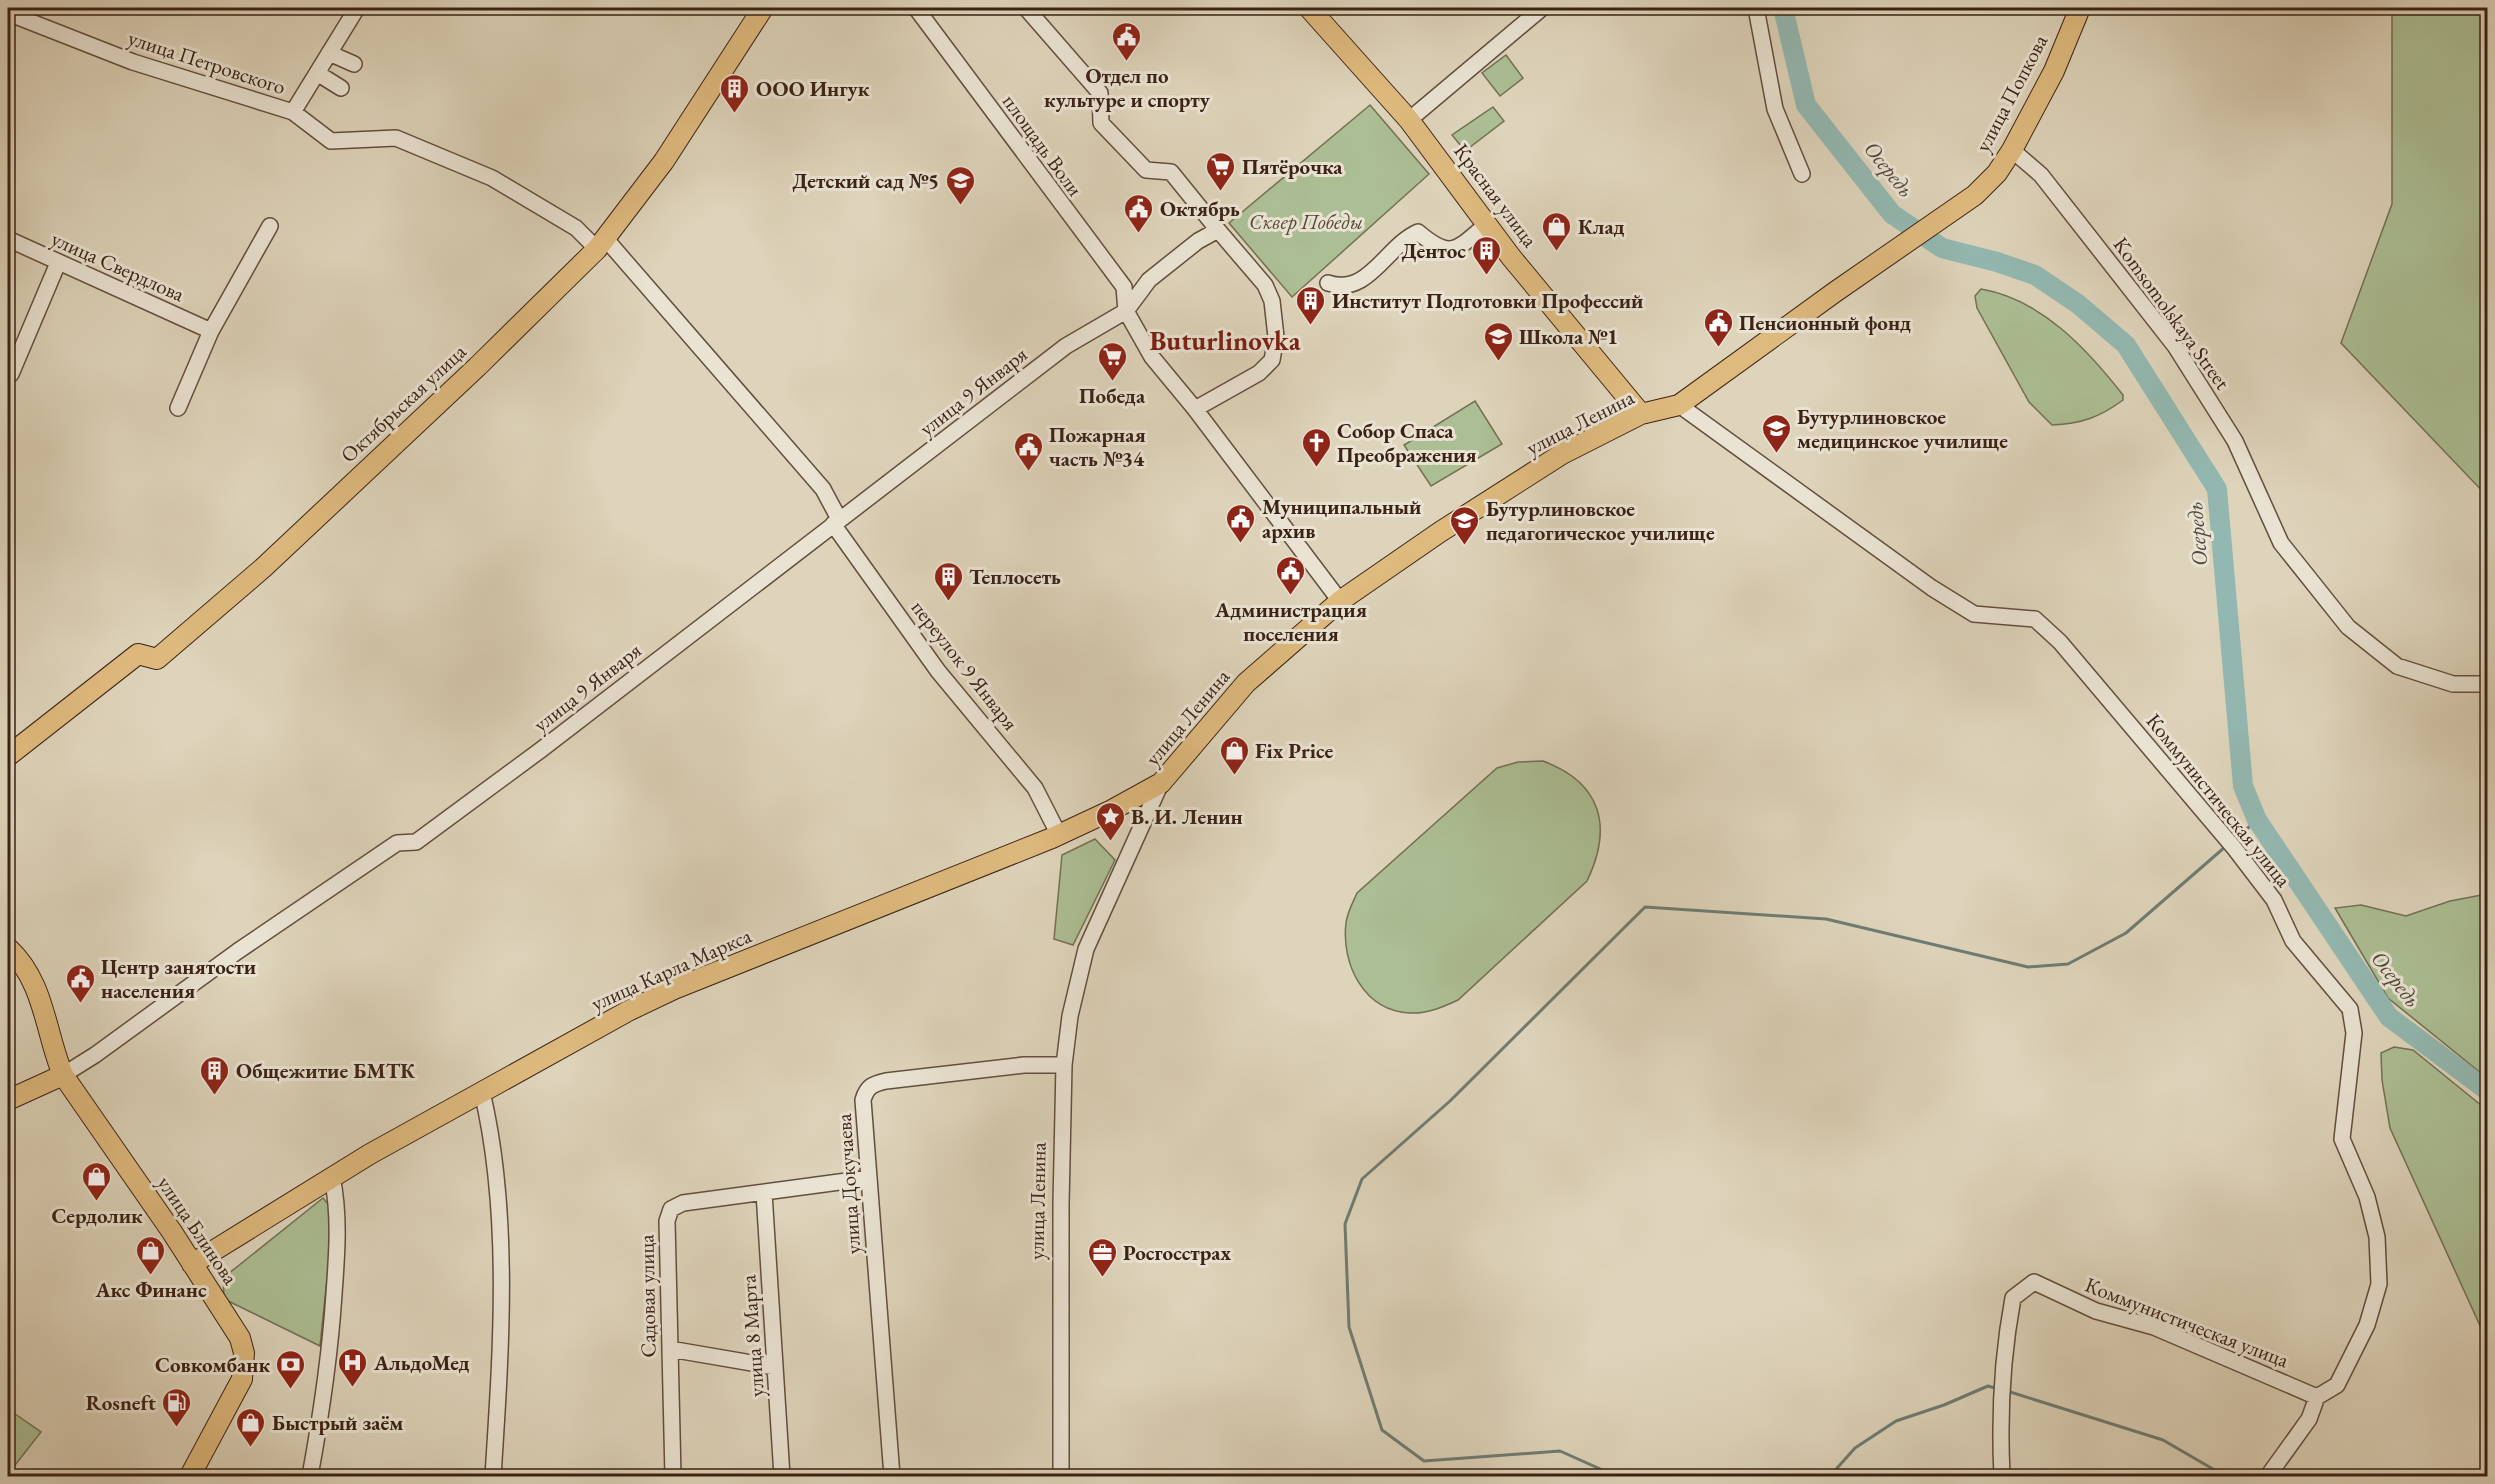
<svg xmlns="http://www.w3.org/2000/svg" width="2495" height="1484" viewBox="0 0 2495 1484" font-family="'EB Garamond',serif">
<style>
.green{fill:#acbe94;stroke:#737054;stroke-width:1.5}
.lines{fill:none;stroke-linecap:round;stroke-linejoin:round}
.stream{stroke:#6f7c73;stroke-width:3}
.river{stroke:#93b8b1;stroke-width:20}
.minor-casing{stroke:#634e3e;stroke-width:18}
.major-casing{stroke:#3a2215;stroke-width:22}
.minor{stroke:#eae3d3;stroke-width:15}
.major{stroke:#dfba7e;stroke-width:20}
.labels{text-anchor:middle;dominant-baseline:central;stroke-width:6;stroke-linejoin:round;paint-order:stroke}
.street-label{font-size:21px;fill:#3a2215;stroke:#eae3d3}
.poi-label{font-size:21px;font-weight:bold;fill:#3a2215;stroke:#eae3d3;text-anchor:start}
.park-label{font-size:21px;font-style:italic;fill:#564935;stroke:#eae3d3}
.water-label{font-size:22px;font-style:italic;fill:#50483c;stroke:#eae3d3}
.district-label{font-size:27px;font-weight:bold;fill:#7a1f14;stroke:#eae3d3}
</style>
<rect width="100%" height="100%" fill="#ded4bb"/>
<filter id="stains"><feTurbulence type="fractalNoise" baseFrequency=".00333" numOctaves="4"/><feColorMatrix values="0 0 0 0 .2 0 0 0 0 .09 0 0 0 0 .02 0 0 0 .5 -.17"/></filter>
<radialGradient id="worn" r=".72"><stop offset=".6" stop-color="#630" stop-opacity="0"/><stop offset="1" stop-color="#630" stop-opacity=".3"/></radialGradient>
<!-- green -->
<path class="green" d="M2392,8H2487V496L2341,343L2392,204Z
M1506,55L1523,78L1500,96L1482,73Z
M1370,105L1429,174L1292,297L1229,223Z
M1493,107L1504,121L1465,151L1452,135Z
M1981,289C2041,299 2087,349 2123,395V400C2100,417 2081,424 2052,425L2029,402L1977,308L1975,296Z
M1475,401L1502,444L1431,486L1404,445Z
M1543,761C1602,783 1613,827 1587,881L1458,1000C1443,1007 1427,1014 1410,1013C1364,1011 1341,964 1346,923C1347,913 1353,902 1357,893L1497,768L1518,762Z
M1095,839L1115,860L1073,945L1054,939L1062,855Z
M2487,894H2488L2487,1078L2388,998L2335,908L2361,905L2406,916L2450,901Z
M2394,1047L2413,1050L2487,1110V1341L2390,1128L2382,1080L2381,1053Z
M323,1198L334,1211L320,1346L224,1299L223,1278Z
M8,1409L41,1432L8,1474Z"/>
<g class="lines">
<!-- stream -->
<path class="stream" d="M2233,841L2257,820
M2007,1391L2163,1440L2225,1476
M1616,1476L1560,1451L1424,1461L1382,1430L1349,1327L1345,1224L1362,1179L1450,1101L1645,907L1826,919L2028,967L2068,964L2126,933L2225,847
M1830,1476L1855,1448L1896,1421L1944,1405L1988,1386L1998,1389"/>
<!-- river -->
<path class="river" d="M1783,8L1806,105L1892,214L1942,248L1997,262L2035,275L2078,304L2126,345L2217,489L2243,786L2257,820L2389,1017L2488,1091"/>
<defs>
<path id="minor" d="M916,8L1124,287L1126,311L1152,357L1195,409L1340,601
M1026,8L1100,93L1101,123L1146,170L1171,172L1218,230
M1756,8L1775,109L1802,174
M8,13L133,62L293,112L331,141L396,138L492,178L576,228L597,249
M329,53L354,64
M317,73L341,88
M293,112L357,8
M1409,120L1542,8
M2012,150L2041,175L2175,346L2235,441L2281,543L2348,627L2397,666L2453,684H2488
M607,237L611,245L823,489L839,519
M8,239L211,331
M1328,283C1368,297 1386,246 1418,232C1452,261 1457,249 1487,224
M8,375L11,374L58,263
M1679,405L1932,588L1974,614L2035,619L2060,642L2235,849L2274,900L2293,941L2350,1009L2354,1033L2342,1139L2367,1197L2377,1237L2379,1284L2367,1325L2337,1385L2317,1397L2154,1327L2096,1311L2034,1282L2013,1298C2002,1357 1999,1416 2002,1476
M178,408L211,331L270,226
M833,524L938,671L1035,788L1059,835
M63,1075L95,1055L238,951L397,843L416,842L542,749L1066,346L1126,311L1149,280L1198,241L1218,230L1265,285L1272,301L1276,337L1272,360L1259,373L1195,409
M482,1092C511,1214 501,1352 493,1476
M764,1193L782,1476
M670,1349L775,1367
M310,1476C321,1416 330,1356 334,1294C337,1253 340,1216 332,1176
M673,1476L667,1221L671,1209L683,1203L869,1178
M892,1476L863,1100C867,1086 873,1084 886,1081L1024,1065H1064
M1061,1476V1204L1064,1065L1070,1016L1086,949L1161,783
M2268,1476L2309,1419L2317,1397"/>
<path id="major" d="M1309,8L1409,120L1511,257L1641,414
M8,756L138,654L157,659L263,568L477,367L597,249L664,161L763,8
M8,948C45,982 45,1032 63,1075L172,1232L240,1338L244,1353L242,1379L190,1476
M8,1100L63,1075
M192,1264L370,1154L630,1010L674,989L1052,838L1112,810L1161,783L1246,683L1340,601L1440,532L1562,454L1641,414L1679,405L1835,292L1975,195L1997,173L2012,150L2054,71L2080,8"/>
</defs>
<!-- minor casing -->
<use href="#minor" class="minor-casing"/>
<!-- major casing -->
<use href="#major" class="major-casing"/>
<!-- minor -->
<use href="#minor" class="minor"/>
<!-- major -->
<use href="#major" class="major"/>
</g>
<!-- icons -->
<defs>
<symbol id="civic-pin" viewBox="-11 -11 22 30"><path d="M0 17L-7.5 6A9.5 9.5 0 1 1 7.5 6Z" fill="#8f2418" stroke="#eae3d3"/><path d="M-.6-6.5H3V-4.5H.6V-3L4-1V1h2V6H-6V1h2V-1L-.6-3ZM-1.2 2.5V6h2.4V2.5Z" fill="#fff"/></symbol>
<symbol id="building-pin" viewBox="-11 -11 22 30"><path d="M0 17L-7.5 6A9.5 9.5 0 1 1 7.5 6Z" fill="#8f2418" stroke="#eae3d3"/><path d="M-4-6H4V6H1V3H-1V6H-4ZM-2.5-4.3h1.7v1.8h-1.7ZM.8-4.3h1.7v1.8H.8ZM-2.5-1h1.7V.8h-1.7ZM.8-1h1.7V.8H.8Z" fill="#fff"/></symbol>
<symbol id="supermarket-pin" viewBox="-11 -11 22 30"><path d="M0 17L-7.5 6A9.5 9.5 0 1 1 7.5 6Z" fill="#8f2418" stroke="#eae3d3"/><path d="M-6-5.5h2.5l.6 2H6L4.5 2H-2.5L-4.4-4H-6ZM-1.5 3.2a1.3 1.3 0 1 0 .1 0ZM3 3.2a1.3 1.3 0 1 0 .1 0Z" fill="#fff"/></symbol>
<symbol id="school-pin" viewBox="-11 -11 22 30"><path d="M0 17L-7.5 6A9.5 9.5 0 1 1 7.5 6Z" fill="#8f2418" stroke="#eae3d3"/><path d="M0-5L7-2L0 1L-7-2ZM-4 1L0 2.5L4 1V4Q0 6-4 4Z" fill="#fff"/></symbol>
<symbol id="shop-pin" viewBox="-11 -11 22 30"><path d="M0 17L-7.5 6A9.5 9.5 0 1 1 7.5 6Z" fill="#8f2418" stroke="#eae3d3"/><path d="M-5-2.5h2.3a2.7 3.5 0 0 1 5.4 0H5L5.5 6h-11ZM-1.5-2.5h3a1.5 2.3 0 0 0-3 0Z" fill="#fff"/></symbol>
<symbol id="university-pin" viewBox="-11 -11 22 30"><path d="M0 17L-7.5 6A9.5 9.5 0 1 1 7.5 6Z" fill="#8f2418" stroke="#eae3d3"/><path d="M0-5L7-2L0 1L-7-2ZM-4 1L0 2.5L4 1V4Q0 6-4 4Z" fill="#fff"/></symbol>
<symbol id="church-pin" viewBox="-11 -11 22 30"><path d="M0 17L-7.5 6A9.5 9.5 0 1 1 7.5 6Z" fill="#8f2418" stroke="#eae3d3"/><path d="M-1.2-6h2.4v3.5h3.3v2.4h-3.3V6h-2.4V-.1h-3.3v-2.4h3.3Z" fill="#fff"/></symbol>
<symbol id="sight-pin" viewBox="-11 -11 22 30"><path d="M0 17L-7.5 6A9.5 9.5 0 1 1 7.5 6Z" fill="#8f2418" stroke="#eae3d3"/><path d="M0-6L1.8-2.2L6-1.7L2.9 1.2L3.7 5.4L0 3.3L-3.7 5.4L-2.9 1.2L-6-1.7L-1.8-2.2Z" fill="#fff"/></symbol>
<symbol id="office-pin" viewBox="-11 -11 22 30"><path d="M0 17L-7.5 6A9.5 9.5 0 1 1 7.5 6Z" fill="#8f2418" stroke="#eae3d3"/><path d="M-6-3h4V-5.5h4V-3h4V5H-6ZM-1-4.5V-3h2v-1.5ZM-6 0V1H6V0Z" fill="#fff"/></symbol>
<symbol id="hospital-pin" viewBox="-11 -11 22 30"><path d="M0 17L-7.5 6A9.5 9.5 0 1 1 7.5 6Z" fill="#8f2418" stroke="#eae3d3"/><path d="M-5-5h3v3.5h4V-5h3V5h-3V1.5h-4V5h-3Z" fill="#fff"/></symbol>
<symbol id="bank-pin" viewBox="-11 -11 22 30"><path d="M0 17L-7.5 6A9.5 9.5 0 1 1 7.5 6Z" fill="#8f2418" stroke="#eae3d3"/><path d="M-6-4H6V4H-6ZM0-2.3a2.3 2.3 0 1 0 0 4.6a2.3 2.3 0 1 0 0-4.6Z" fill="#fff"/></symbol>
<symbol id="fuel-pin" viewBox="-11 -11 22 30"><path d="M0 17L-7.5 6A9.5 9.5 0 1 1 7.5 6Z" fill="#8f2418" stroke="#eae3d3"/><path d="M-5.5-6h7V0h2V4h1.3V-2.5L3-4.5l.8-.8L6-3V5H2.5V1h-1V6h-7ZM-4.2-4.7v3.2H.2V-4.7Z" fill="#fff"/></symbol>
</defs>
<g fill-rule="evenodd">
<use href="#civic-pin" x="1110" y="20" width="33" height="45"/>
<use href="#building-pin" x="718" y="72" width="33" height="45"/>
<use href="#supermarket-pin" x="1204" y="150" width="33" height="45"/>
<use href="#school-pin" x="944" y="164" width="33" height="45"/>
<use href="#civic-pin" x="1122" y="192" width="33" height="45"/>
<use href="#shop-pin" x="1540" y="210" width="33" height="45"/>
<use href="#building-pin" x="1470" y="234" width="33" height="45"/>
<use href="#building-pin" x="1294" y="284" width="33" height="45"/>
<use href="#civic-pin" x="1702" y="306" width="33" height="45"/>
<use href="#school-pin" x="1482" y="320" width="33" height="45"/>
<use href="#supermarket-pin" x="1096" y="340" width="33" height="45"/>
<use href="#university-pin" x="1760" y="412" width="33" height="45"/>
<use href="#church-pin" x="1300" y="426" width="33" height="45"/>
<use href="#civic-pin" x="1012" y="430" width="33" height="45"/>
<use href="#civic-pin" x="1224" y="502" width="33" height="45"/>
<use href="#university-pin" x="1448" y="504" width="33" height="45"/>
<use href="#civic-pin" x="1274" y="554" width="33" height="45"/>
<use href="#building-pin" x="932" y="560" width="33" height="45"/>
<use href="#shop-pin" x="1218" y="734" width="33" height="45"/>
<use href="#sight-pin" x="1094" y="800" width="33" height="45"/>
<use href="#civic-pin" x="64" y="962" width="33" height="45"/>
<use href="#building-pin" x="198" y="1054" width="33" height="45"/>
<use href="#shop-pin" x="80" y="1160" width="33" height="45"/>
<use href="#shop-pin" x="134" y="1234" width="33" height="45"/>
<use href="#office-pin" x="1086" y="1236" width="33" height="45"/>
<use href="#hospital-pin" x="336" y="1346" width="33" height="45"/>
<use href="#bank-pin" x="274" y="1348" width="33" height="45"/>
<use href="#fuel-pin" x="160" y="1386" width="33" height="45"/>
<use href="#shop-pin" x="234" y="1406" width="33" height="45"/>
</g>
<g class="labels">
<!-- street labels -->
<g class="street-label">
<text transform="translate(207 62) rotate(18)">улица Петровского</text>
<text transform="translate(2011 93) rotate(-62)">улица Попкова</text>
<text transform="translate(1043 145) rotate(54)">площадь Воли</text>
<text transform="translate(1496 195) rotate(53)">Красная улица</text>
<text transform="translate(118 266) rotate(24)">улица Свердлова</text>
<text transform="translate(2172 313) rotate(54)">Komsomolskaya Street</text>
<text transform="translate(973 391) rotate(-38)">улица 9 Января</text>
<text transform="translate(403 403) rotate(-43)">Октябрьская улица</text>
<text transform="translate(1580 422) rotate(-27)">улица Ленина</text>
<text transform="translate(965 665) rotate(52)">переулок 9 Января</text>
<text transform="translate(587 687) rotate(-38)">улица 9 Января</text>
<text transform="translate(1187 717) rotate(-50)">улица Ленина</text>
<text transform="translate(2219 800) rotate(51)">Коммунистическая улица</text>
<text transform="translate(671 969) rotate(-24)">улица Карла Маркса</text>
<text transform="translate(848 1184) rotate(-94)">улица Докучаева</text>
<text transform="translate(1037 1201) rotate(-89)">улица Ленина</text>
<text transform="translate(198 1230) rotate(56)">улица Блинова</text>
<text transform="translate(647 1296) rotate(-91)">Садовая улица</text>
<text transform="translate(2187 1322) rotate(21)">Коммунистическая улица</text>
<text transform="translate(752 1336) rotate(-94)">улица 8 Марта</text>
</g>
<!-- poi labels -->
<g class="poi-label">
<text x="1127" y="75" text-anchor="middle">Отдел по<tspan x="1127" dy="24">культуре и спорту</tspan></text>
<text x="756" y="88">ООО Ингук</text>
<text x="1242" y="166">Пятёрочка</text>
<text x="939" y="180" text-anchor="end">Детский сад №5</text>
<text x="1160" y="208">Октябрь</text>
<text x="1578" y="226">Клад</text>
<text x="1466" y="250" text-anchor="end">Дентос</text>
<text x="1332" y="300">Институт Подготовки Профессий</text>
<text x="1739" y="322">Пенсионный фонд</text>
<text x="1519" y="336">Школа №1</text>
<text x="1112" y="395" text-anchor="middle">Победа</text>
<text x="1797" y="416">Бутурлиновское<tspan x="1797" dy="24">медицинское училище</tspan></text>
<text x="1337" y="430">Собор Спаса<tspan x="1337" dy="24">Преображения</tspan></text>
<text x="1049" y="434">Пожарная<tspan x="1049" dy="24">часть №34</tspan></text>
<text x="1262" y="506">Муниципальный<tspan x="1262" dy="24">архив</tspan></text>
<text x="1486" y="508">Бутурлиновское<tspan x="1486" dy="24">педагогическое училище</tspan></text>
<text x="969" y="576">Теплосеть</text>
<text x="1291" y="609" text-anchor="middle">Администрация<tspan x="1291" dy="24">поселения</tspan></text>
<text x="1255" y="750">Fix Price</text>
<text x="1131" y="816">В. И. Ленин</text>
<text x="101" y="966">Центр занятости<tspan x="101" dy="24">населения</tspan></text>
<text x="236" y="1070">Общежитие БМТК</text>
<text x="97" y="1215" text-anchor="middle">Сердолик</text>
<text x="1123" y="1252">Росгосстрах</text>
<text x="151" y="1289" text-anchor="middle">Акс Финанс</text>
<text x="374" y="1362">АльдоМед</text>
<text x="270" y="1364" text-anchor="end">Совкомбанк</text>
<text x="156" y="1402" text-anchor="end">Rosneft</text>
<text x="272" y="1422">Быстрый заём</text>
</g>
<!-- park labels -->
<g class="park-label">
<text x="1306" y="221">Сквер Победы</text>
</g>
<!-- water labels -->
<g class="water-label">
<text transform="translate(1889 169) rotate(51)">Осередь</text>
<text transform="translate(2197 534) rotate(-95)">Осередь</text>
<text transform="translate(2396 979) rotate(52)">Осередь</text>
</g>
<!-- district labels -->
<g class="district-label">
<text x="1225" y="340">Buturlinovka</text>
</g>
</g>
<!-- margin -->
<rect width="2495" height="1484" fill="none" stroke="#ded4bb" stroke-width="30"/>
<rect x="9" y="9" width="2477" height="1466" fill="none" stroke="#3a2215" stroke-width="3"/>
<rect x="15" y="15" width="2465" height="1454" fill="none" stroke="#3a2215" stroke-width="1.5"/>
<rect width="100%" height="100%" filter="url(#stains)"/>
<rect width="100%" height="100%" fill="url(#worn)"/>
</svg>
